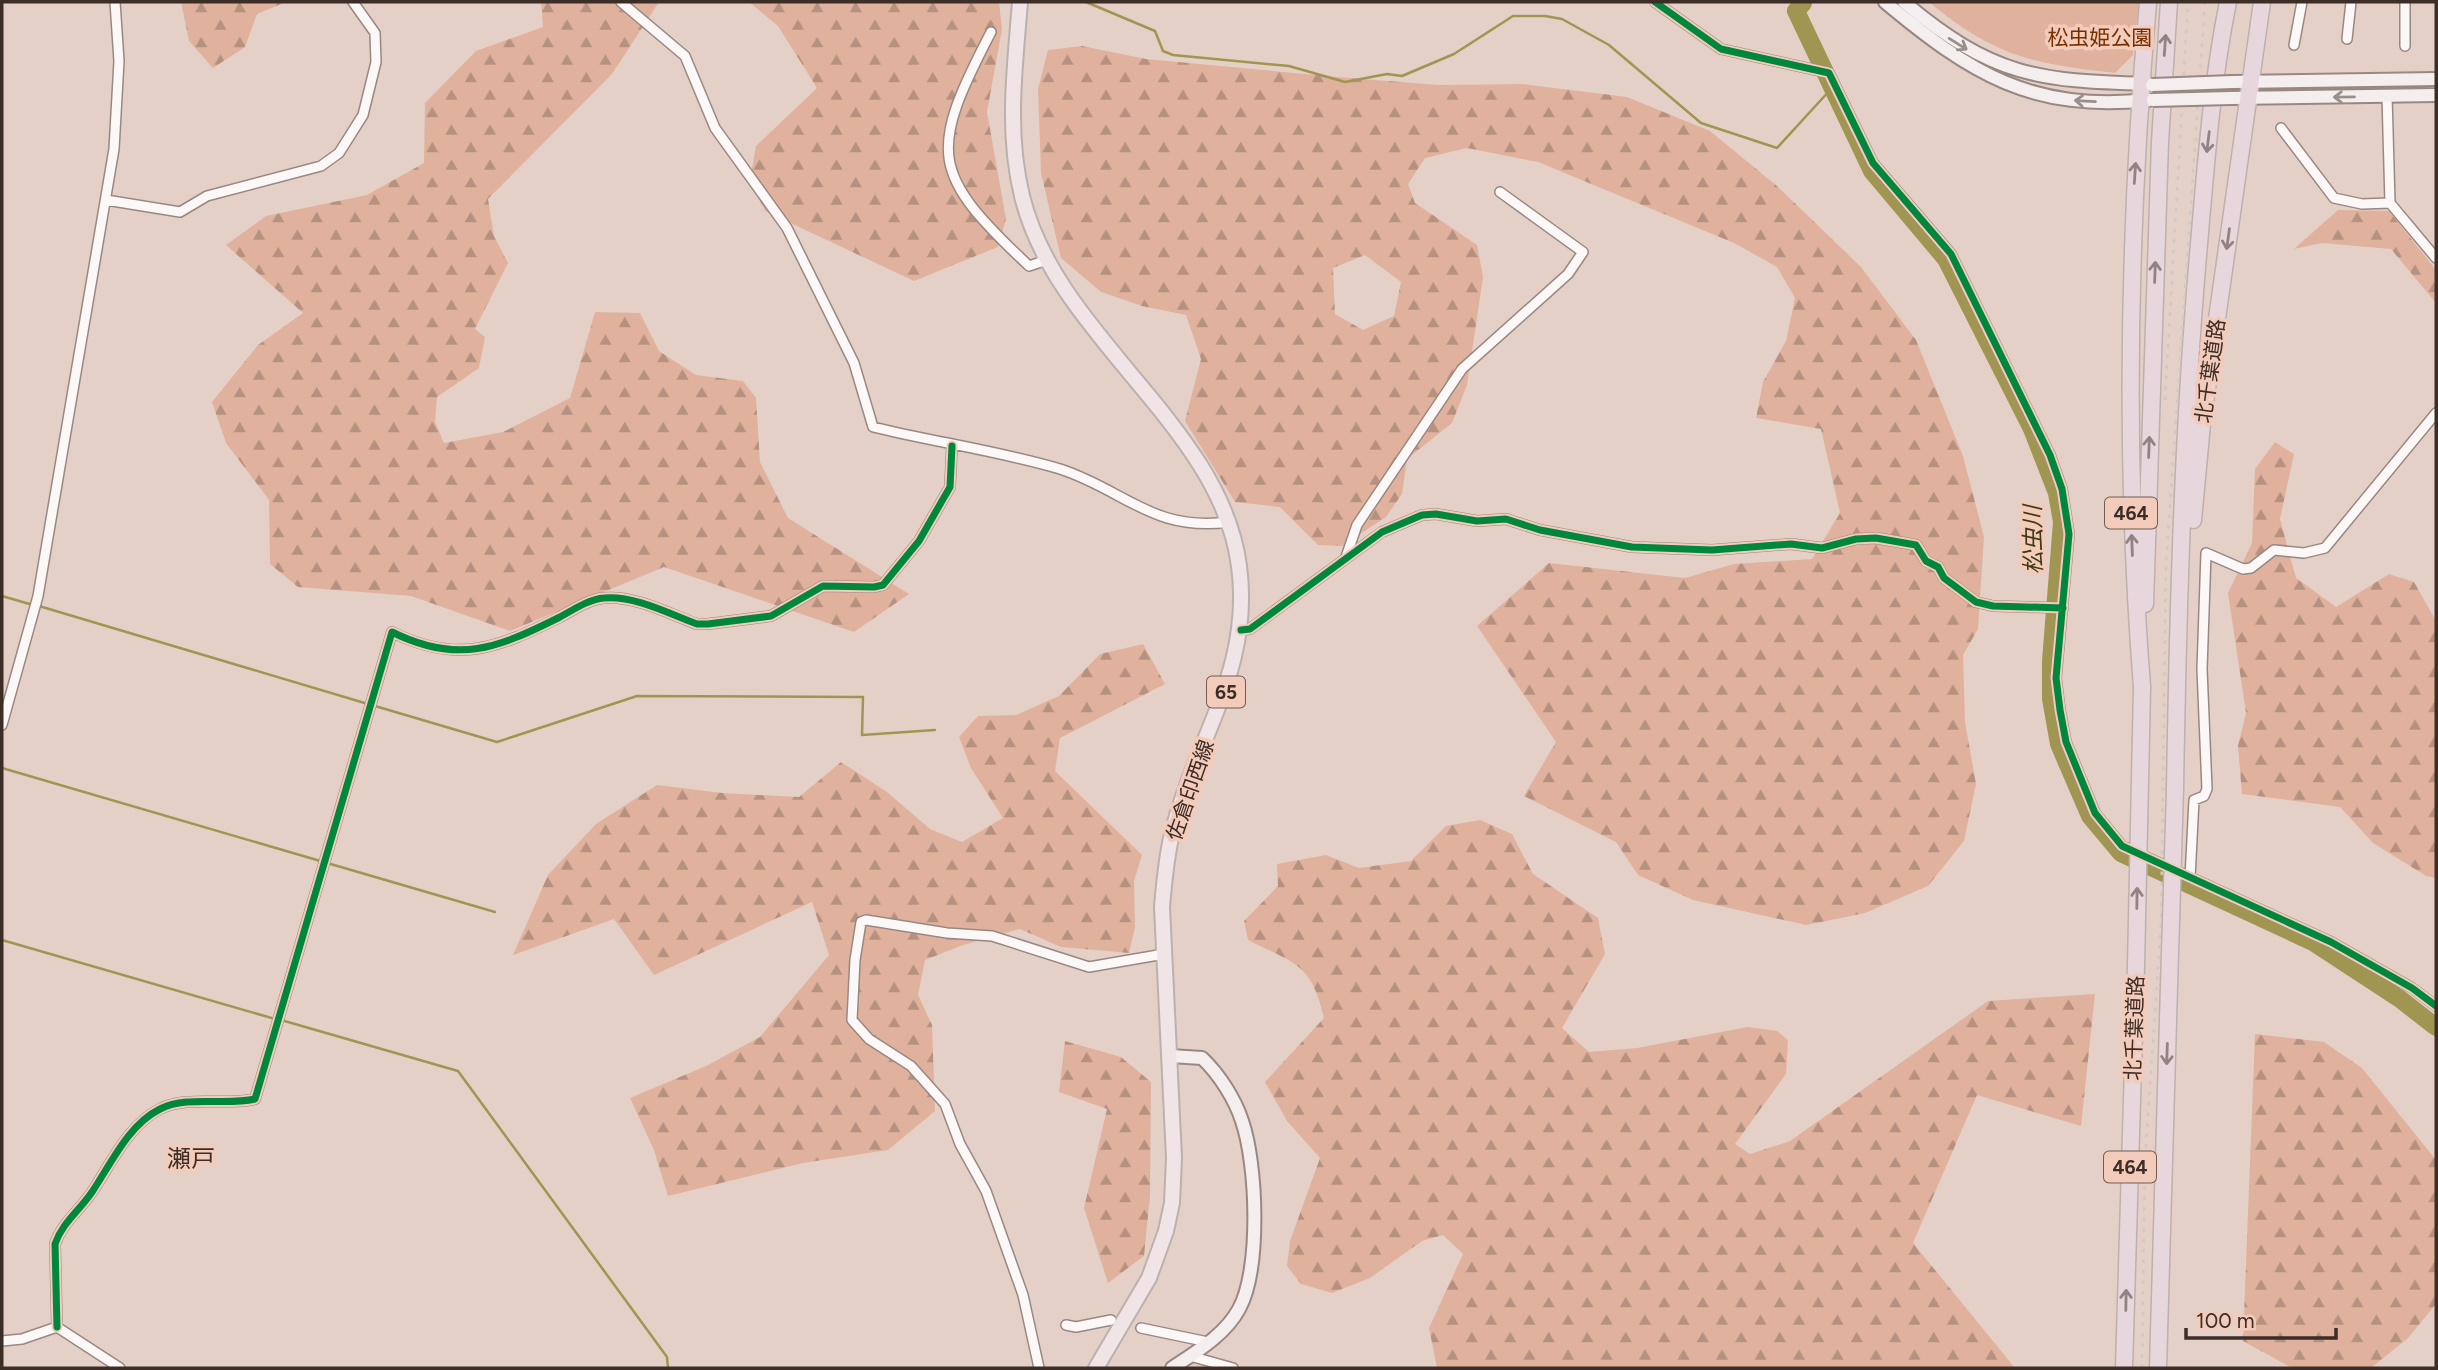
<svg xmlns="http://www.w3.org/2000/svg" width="2438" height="1370" viewBox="0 0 2438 1370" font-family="Figtree,'Noto Sans JP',sans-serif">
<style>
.forest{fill:url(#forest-firs);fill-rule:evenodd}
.green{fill:#e0b29d}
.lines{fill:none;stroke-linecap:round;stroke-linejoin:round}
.stream{stroke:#a09652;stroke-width:2.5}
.river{stroke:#a09652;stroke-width:18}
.street-casing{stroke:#998882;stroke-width:12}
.secondary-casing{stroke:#998882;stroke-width:16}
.primary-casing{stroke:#bcb1ac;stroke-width:18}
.highway-casing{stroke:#bcb1ac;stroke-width:19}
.street{stroke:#fbf8f7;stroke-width:9}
.secondary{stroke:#f5eeef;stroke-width:12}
.primary{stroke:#f0e4e7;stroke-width:14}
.highway{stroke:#e8d6dd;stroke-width:16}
.rail{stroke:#cec8c6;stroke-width:2.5;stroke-dasharray:3.5 7;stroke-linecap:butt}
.secondary-bridge-casing{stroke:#998882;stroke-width:16;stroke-linecap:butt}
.highway-bridge-casing{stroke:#bcb1ac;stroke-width:19;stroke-linecap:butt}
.secondary-bridge{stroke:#f5eeef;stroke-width:12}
.highway-bridge{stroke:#e8d6dd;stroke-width:16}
.cycleway-casing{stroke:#f2cbba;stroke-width:11}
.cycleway{stroke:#00873e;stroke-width:7}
.oneway{stroke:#988e8a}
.oneway2{stroke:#928282}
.labels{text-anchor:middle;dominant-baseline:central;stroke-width:7;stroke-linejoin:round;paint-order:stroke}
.shield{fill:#f2cbba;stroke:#735c52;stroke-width:2}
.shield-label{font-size:19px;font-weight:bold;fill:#3c2d26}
.park-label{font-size:21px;fill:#772f01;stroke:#f2cbba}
.street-label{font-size:21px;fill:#3c2d26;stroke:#f2cbba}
.water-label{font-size:23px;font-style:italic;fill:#3c3913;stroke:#f2cbba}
.quarter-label{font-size:24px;fill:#3c2d26;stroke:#f2cbba}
</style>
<defs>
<pattern id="forest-firs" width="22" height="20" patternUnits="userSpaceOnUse" patternTransform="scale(1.75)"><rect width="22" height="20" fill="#e0b29d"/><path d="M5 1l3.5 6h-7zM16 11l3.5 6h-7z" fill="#b79180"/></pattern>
</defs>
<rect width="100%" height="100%" fill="#e5d0c7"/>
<!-- forest -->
<path class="forest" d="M181,2H286L257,14L245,47L213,68L189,41Z
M541,2H659L612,74L488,199L494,236L508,263L475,329L485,337L479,368L437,397L435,422L444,443L503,432L570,398L595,312L640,313L659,351L696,375L743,381L756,398L760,462L788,518L909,594L854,632L664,567L510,631L411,596L298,587L270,564L269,500L226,443L212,402L258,345L303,313L226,245L266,216L367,195L424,163L425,103L476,51L543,27Z
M749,2H999L1002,29L987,112L1006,219L998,247L914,281L765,211L750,180L756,146L817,88L778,26Z
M1082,46L1146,59L1337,77L1439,85L1523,84L1627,97L1710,131L1777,186L1861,267L1916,340L1963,456L1984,537L1978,629L1963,655L1965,722L1976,784L1964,841L1928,886L1865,913L1806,925L1693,900L1638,875L1616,842L1524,796L1556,742L1477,626L1549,563L1685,578L1734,564L1812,559L1840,513L1821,429L1756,418L1763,382L1786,341L1795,298L1777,267L1734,243L1538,162L1467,148L1425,158L1408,184L1415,203L1477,245L1483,277L1467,385L1452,423L1407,459L1402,494L1386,517L1342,546L1318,545L1280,507L1235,502L1185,421L1201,359L1186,315L1142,306L1101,292L1061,258L1041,173L1038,89L1048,50ZM1365,255L1401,282L1394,316L1363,330L1335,314L1333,268Z
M2338,210L2389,211L2436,270V303L2391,249L2322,243L2294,249Z
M2275,442L2294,454L2280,519L2296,578L2336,607L2389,574L2414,582L2436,621V878L2426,876L2373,843L2340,807L2242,794L2238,746L2246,713L2228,593L2252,543L2255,469Z
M1143,644L1165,684L1060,738L1055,771L1142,855L1134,881L1135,927L1129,953L1061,947L1020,929L963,945L925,960L918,995L932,1025L935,1111L888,1150L803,1163L668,1196L654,1150L630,1098L706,1066L760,1037L829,955L812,902L654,975L614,919L513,955L548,875L596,824L657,785L722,793L799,797L841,762L887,792L930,829L962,842L1003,818L971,768L959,737L978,716L1016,715L1059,696L1100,654Z
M1480,820L1512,834L1533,874L1598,918L1605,954L1562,1028L1589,1052L1637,1048L1748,1027L1777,1031L1788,1040L1786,1074L1735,1144L1750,1154L1790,1141L1988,1001L2095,994L2081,1126L1977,1095L1913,1243L2015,1368H1437L1429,1328L1463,1254L1443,1235L1422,1241L1370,1278L1332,1293L1301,1284L1287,1266L1290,1241L1320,1158L1287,1121L1265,1082L1324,1018C1311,962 1295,964 1248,940L1244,921L1278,886L1277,864L1326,855L1359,868L1411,861L1446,826Z
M2255,1034L2324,1042L2362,1068L2436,1160V1304L2408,1338L2371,1368H2292L2243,1341Z
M1065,1041L1121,1057L1151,1082L1150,1196L1144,1256L1108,1283L1084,1208L1107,1109L1059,1092Z"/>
<!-- green -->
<path class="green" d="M1929,2H2139L2133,55L2115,73C2032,64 1994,56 1929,2Z"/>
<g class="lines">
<!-- stream -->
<path class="stream" d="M1086,2L1155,31L1163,51L1173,55L1289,66L1345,82L1387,74L1402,76L1454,54L1513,16H1545L1562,19L1609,45L1701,123L1777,148L1831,89
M2,596L33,605
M39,606L368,704
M375,706L497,742L637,696L863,697L862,735L935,730
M2,768L495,912
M2,940L275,1019
M281,1020L458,1071L667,1357L668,1368"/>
<!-- river -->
<path class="river" d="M1803,3L1796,11L1872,171L1946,259L2032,429L2057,493L2062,522L2051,661V699L2059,744L2090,816L2121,853L2313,942L2400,999L2436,1027"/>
<defs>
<path id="street" d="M621,2L685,56L715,128L787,228L854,363L873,427C934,442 999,451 1060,469C1125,490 1152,532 1229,522
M1655,2L1721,49L1829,73L1873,163L1951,254L2050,455L2062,489L2069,534L2056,678L2060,710L2066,742L2095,813L2122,846L2331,942L2412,988L2436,1006
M2405,2V46
M991,32C928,153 930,173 1029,266L1047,260
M2347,39L2351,2
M2294,45L2302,2
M2387,96L2390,203L2436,258
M2281,128L2334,198L2362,204L2390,203
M106,200L180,212L207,196L321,166L339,153L363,115L376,62L375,33L353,2
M1346,557L1357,525L1462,369L1568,274L1583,252L1500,192
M1241,630L1250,629L1382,532L1422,515L1436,514L1477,521L1506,519L1540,530L1632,547L1712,550L1791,544L1822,548L1856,539L1876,538L1916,545L1926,561L1938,567L1944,578L1976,602L1993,606L2063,608
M2,725L38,596L114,149L119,61L115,2
M2190,878L2194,800L2204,796L2207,789L2202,669L2206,553L2243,569L2251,568L2274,550L2304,553L2325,548L2436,413
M1066,1325L1076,1327L1111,1320
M57,1327L55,1244C62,1223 80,1210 92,1192C111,1164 128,1125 160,1109C188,1095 225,1106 255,1099L392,632C458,665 498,648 560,617C573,610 589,599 604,598C634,595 670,614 697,624H708L771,616L823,586L874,587L883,585L919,541L950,487L952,446
M1141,1328L1208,1342
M2,1341L22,1339L57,1327L120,1368
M1190,1356L1233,1368
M1039,1368L1023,1295L986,1191L960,1144L945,1104L911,1066L869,1039L852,1020L855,960L861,922L866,920L947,933L992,936L1089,967L1164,954"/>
<path id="secondary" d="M1885,2C1971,74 2032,112 2149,100
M1904,2C1992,76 2037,81 2148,84
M2232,82L2436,79
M2231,98L2436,95
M1170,1056L1202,1058C1219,1074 1235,1099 1242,1121C1257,1164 1261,1269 1239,1309C1225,1335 1196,1352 1172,1368"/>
<path id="primary" d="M1020,2C1015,67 1006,131 1022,196C1056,337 1221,425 1239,566C1253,670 1195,739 1172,834C1166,858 1164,883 1162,907L1174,1158L1172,1203L1166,1231L1149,1278L1096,1368"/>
<path id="highway" d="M2193,520L2202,424L2262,2
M2145,604L2160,142L2169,2
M2142,687C2124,458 2128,231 2148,2
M2175,789C2178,607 2183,425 2199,244C2206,163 2212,81 2228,2
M2124,1368L2136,966
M2158,1368L2169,986"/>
</defs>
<!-- street casing -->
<use href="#street" class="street-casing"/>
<!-- secondary casing -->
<use href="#secondary" class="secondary-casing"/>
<!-- primary casing -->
<use href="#primary" class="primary-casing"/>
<!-- highway casing -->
<use href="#highway" class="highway-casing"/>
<!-- street -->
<use href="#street" class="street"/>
<!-- secondary -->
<use href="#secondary" class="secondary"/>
<!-- primary -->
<use href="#primary" class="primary"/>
<!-- highway -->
<use href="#highway" class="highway"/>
<!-- rail -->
<path class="rail" d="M2165,400L2188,2
M2142,1368L2145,1159L2161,923L2166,563L2205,2"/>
<defs>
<path id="secondary-bridge" d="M2152,85L2232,82
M2153,100L2231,98"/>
<path id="highway-bridge" d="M2136,966L2142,687
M2169,986L2175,789"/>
</defs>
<!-- secondary-bridge casing -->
<use href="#secondary-bridge" class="secondary-bridge-casing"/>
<!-- highway-bridge casing -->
<use href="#highway-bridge" class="highway-bridge-casing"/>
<!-- secondary-bridge -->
<use href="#secondary-bridge" class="secondary-bridge"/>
<!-- highway-bridge -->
<use href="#highway-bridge" class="highway-bridge"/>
<defs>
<path id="cycleway" d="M1655,2L1721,49L1829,73L1873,163L1951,254L2050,455L2062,489L2069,534L2056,678L2060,710L2066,742L2095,813L2122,846L2331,942L2412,988L2436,1006
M1241,630L1250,629L1382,532L1422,515L1436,514L1477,521L1506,519L1540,530L1632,547L1712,550L1791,544L1822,548L1856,539L1876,538L1916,545L1926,561L1938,567L1944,578L1976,602L1993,606L2063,608
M57,1327L55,1244C62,1223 80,1210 92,1192C111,1164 128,1125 160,1109C188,1095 225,1106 255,1099L392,632C458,665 498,648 560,617C573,610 589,599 604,598C634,595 670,614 697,624H708L771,616L823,586L874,587L883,585L919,541L950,487L952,446"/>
</defs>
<!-- cycleway casing -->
<use href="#cycleway" class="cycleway-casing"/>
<!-- cycleway -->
<use href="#cycleway" class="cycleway"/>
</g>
<!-- one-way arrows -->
<defs><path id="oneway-shaft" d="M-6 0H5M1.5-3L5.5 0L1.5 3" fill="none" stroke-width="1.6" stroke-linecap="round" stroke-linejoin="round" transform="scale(1.75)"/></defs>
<g class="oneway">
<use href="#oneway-shaft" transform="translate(1958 44) rotate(32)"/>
<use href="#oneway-shaft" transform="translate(2344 97) rotate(179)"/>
<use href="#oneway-shaft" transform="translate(2085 101) rotate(-177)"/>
</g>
<g class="oneway2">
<use href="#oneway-shaft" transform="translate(2165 45) rotate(-86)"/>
<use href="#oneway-shaft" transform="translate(2208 142) rotate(97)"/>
<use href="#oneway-shaft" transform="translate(2135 173) rotate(-86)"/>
<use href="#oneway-shaft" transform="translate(2228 239) rotate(98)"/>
<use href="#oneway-shaft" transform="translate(2155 272) rotate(-88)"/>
<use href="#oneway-shaft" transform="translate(2149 447) rotate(-88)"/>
<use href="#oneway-shaft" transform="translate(2132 545) rotate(-92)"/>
<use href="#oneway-shaft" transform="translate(2137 898) rotate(-89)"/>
<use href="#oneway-shaft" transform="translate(2167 1054) rotate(92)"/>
<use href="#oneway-shaft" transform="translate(2126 1300) rotate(-89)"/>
</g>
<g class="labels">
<!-- shield labels -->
<g class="shield">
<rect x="2105" y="497.5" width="52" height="31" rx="5"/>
<rect x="1207" y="676.5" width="38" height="31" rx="5"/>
<rect x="2104" y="1151.5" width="52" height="31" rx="5"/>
</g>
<g class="shield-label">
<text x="2131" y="513">464</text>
<text x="1226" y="692">65</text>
<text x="2130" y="1167">464</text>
</g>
<!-- park labels -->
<g class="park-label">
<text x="2100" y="37">松虫姫公園</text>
</g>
<!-- street labels -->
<g class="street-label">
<text transform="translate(2210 371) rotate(-82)">北千葉道路</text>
<text transform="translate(1190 790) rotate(-71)">佐倉印西線</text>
<text transform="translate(2134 1028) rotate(-88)">北千葉道路</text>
</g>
<!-- water labels -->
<g class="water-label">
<text transform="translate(2033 540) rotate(-91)">松虫川</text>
</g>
<!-- quarter labels -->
<g class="quarter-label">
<text x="191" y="1158">瀬戸</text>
</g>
</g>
<!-- border -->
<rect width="2438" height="1370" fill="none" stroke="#3c2d26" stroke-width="7"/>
<!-- scale -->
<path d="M2186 1328v10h150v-10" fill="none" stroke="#3c2d26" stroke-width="3.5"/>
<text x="2196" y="1328" font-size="21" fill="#3c2d26" stroke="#f2cbba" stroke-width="5" paint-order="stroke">100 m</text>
</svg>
